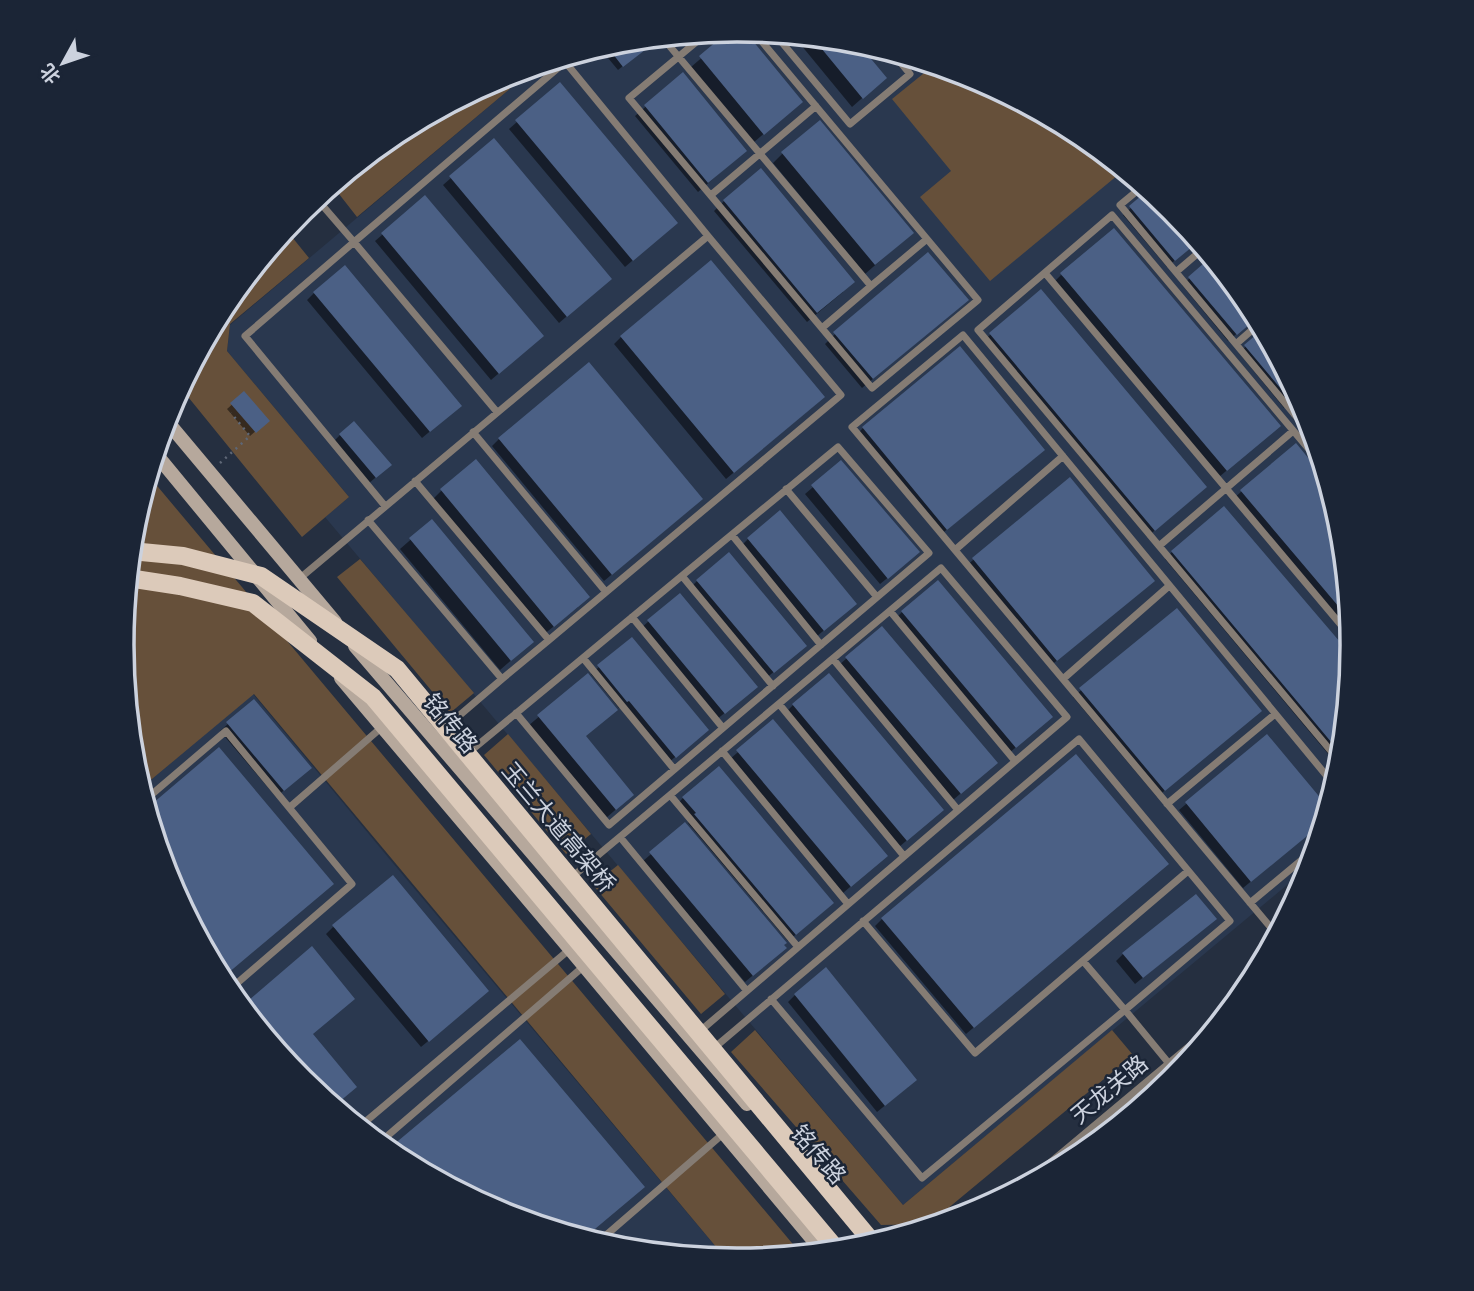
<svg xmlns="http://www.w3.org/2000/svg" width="1474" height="1291" viewBox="0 0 1474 1291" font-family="'Archivo Narrow','Noto Sans SC',sans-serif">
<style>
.built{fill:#2a384f}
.green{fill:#66503a}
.shadow{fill:#0007}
.building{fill:#4b6085}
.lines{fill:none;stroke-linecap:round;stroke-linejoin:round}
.path{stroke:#5e6776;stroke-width:2.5;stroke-dasharray:2 5;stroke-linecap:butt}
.service{stroke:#857c74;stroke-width:7}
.tertiary{stroke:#857c74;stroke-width:14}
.secondary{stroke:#b6a89c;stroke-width:14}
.primary-bridge{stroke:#dccaba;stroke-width:18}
.labels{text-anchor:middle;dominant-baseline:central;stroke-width:5;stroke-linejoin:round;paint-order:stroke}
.street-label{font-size:23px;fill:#ccd2de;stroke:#1b2536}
.rim{fill:none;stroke:#ccd2de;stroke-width:3.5}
</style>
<rect width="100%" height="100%" fill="#252f40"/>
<!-- built -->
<path class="built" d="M737,30L858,42L973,77L1079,134L1173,210L1249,304L1306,410L1341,526L1353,646L1341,766L1311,865L903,1205L325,517L349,497L227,351L230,325L537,66L617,42Z
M253,694L392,862L727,1260L616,1249L501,1214L395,1157L301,1081L225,987L168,881L140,789Z"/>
<!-- green -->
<path class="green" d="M934,65L973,77L1079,134L1124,170L990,281L920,197L951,171L892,99Z
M537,66L357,217L339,194L436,111L502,76Z
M292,237L309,258L230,324L227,351L349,497L302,537L180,387L225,303L249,274Z
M148,475L802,1255L737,1261L727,1260L254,694L140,789L133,765L121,645L133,525Z
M360,559L474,693L450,713L337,577Z
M508,734L591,834L566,854L484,755Z
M618,865L725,994L701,1014L593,885Z
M755,1030L903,1205L1112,1030L1133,1055L929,1224L881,1225L731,1052Z"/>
<!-- shadow -->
<path class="shadow" d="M734,30H742L801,102L753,143L691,67Z
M761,32L772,33L767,37Z
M809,37L855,41L885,78L852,107L801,45Z
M634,40L643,50L618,70L603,52L614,43Z
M886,50L912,58L900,67Z
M682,75L745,151L698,192L635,116Z
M559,85L668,230L625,267L509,129Z
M493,141L602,286L559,323L443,185Z
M783,153L912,233L865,274L773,163Z
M1150,191L1173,210L1198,241L1167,267L1123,215Z
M425,198L534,343L491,380L375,241Z
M724,201L843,292L807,322L714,211Z
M1212,259L1249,304L1298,396L1284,408L1239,353L1258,335L1260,331L1258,327L1253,324L1247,325L1228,341L1182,285Z
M1061,275L1271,433L1219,477L1054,282Z
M1040,292L1198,494L1147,537L983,341Z
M314,293L452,413L422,438L307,300Z
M957,309L862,388L825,344L835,334Z
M621,337L816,404L726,479L614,344Z
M244,394L267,421L250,436L227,409Z
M1309,419L1341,526L1352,637L1234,498L1242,491L1318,472L1325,474L1307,453L1315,446L1300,427Z
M863,428L1036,457L939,536L856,435Z
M340,435L382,472L368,484L333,442Z
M499,439L694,506L604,581L492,446Z
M841,463L911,559L880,584L805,494Z
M1069,480L1145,588L1049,667L966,566Z
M442,490L578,607L543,635L432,500Z
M432,521L532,642L500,670L400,549Z
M748,539L847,611L816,637L741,546Z
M1172,552L1351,659L1340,770L1339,767L1165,559Z
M697,581L797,653L765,679L690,588Z
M1176,610L1252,718L1157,797L1073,697Z
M902,612L1043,724L1008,754L895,619Z
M649,621L748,694L716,720L641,628Z
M631,639L699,737L668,763L621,706L619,708L591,674Z
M847,658L988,770L953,800L839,665Z
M587,676L584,737L622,804L605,819L528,726Z
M254,701L302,775L276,797L220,731Z
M793,705L934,817L899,847L786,712Z
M773,722L878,863L843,893L730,759Z
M1267,736L1328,809L1324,821L1243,888L1179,810Z
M683,798L825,910L788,941L688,823L690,821L676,805Z
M685,825L777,955L745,982L643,861Z
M1159,871L966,1034L875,926L882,919Z
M168,881L324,891L220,979Z
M1207,926L1135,984L1116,961L1123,954Z
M333,927L480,998L421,1047L326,934Z
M795,995L908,1087L877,1112L788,1002Z
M388,1152L635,1194L582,1239L501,1214L395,1157Z"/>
<!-- building -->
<path class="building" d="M730,30H744L803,102L764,135L699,56Z
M812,37L857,42L887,78L863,99Z
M636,40L645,50L623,67L606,45L617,42Z
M683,72L747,151L708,183L644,105Z
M560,82L678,223L633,261L515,120Z
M820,120L914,233L875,265L781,152Z
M494,138L612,279L567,317L449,176Z
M761,168L855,282L817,313L723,200Z
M1148,190L1173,210L1198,242L1175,261L1129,206Z
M425,195L544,336L499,374L381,233Z
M1114,228L1281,426L1227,471L1060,273Z
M928,252L969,300L873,379L833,332Z
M1211,257L1249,304L1257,318L1237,335L1188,277Z
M711,260L825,397L734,473L620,336Z
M345,265L462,406L430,432L313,292Z
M1041,289L1207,487L1155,531L989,333Z
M1263,329L1299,397L1292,402L1244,345Z
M960,346L1045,450L947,530L862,427Z
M589,362L703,499L612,575L498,438Z
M244,391L270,421L256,433L230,403Z
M354,421L392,465L376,478L339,434Z
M1296,443L1318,470L1325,472L1341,526L1350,620L1240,490Z
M476,459L590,597L554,627L440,489Z
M841,460L920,552L888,579L811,485Z
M1070,477L1155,581L1057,661L972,558Z
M1224,506L1352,656L1342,755L1171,551Z
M780,510L857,604L824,631L747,538Z
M432,519L534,642L511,661L409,538Z
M729,552L807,646L774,673L696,580Z
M938,580L1053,717L1016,748L901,611Z
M680,593L758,687L725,714L647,620Z
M1177,608L1262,711L1165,791L1079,688Z
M882,626L998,763L961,794L845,657Z
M632,637L709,730L676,758L629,701L627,702L597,665Z
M588,673L618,710L586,736L634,795L616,810L537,715Z
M829,673L944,810L907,841L792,704Z
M254,699L312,768L284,791L226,722Z
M773,719L888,856L851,887L736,750Z
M1267,734L1328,807L1324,822L1251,882L1185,802Z
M219,747L334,884L221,979L168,881L146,809Z
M1076,754L1169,864L974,1028L881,918Z
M719,766L834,903L796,935L694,814L696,813L682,797Z
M685,822L787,943L784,945L787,948L753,976L649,852Z
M393,875L489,991L429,1042L332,925Z
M1196,894L1217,919L1143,978L1122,953Z
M312,946L355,999L313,1034L357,1087L333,1107L301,1081L241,1007Z
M826,967L917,1080L885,1106L794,994Z
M520,1039L645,1187L583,1239L501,1214L395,1157L386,1151Z"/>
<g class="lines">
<!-- path -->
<path class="path" d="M220,463L250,436L231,413"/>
<!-- service -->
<path class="service" d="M753,31L927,239
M774,33L850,124L910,74L892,52
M662,37C732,120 801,203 871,286L927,239L978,300L872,388L629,98L707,33
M562,58L708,236
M1143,186L1120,205L1315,439
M711,195L816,106
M316,198L354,242L565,62
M1176,272L1204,248
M1045,273L1352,638
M822,328L871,286
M1236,344L1260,323
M1294,414L1304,406
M473,432L606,592
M1323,466L1112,215L978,330L1341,763
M786,489L877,597
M385,506L245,336L354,242L497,412
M368,520L502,679L549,640
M732,535L821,645
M1159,546L1293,431
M955,550L1063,456
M682,576L773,686
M299,579L708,236L841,395L549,640L415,481
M890,611L1015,761
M632,617L723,728
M583,658L674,769
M833,659L958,810
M1063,679L1169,586
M779,704L904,856
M447,726L502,679
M722,751L848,904
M467,754C591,651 714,549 838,447L929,553L609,825L516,713
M670,795L798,947
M144,801L226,731L352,884L228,991
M1167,804L1275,714
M290,807L382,727
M620,837L747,991
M572,877L941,568L1067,717L699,1032
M1250,903L1316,848
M863,921L975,1053L1188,871
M1277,935L852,427L963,335L1335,786
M771,999L922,1178L1125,1010L1083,961
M714,1048L1079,739L1230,921L1125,1010L1171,1066
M358,1128L570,949
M378,1144L584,966
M597,1243L724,1133"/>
<!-- tertiary -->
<path class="tertiary" d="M1031,1183L1215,1029"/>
<!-- secondary -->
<path class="secondary" d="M165,419L335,622
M155,453L310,641
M355,646L747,1104
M341,678L570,949L824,1253"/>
<!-- primary-bridge -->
<path class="primary-bridge" d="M131,551L183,556L261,576L397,669L874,1244
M128,578L180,586L253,603L373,697L838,1251"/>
</g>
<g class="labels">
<!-- street labels -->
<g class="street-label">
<text transform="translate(451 723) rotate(50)">铭传路</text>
<text transform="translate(559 827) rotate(50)">玉兰大道高架桥</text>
<text transform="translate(1109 1089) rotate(-40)">天龙关路</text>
<text transform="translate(819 1154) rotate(49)">铭传路</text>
</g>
</g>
<!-- crop -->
<path d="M0 0H1474V1291H0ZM134 645a603 603 0 1 1 1206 0a603 603 0 1 1-1206 0Z" fill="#1b2536" fill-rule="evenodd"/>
<path class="rim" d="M134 645a603 603 0 1 1 1206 0a603 603 0 1 1-1206 0Z"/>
<!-- north arrow -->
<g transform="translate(63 63) rotate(230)" stroke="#1b2536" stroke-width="5" paint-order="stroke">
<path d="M0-5L12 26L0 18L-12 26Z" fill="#ccd2de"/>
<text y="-10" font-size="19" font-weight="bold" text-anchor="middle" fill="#ccd2de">北</text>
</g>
</svg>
